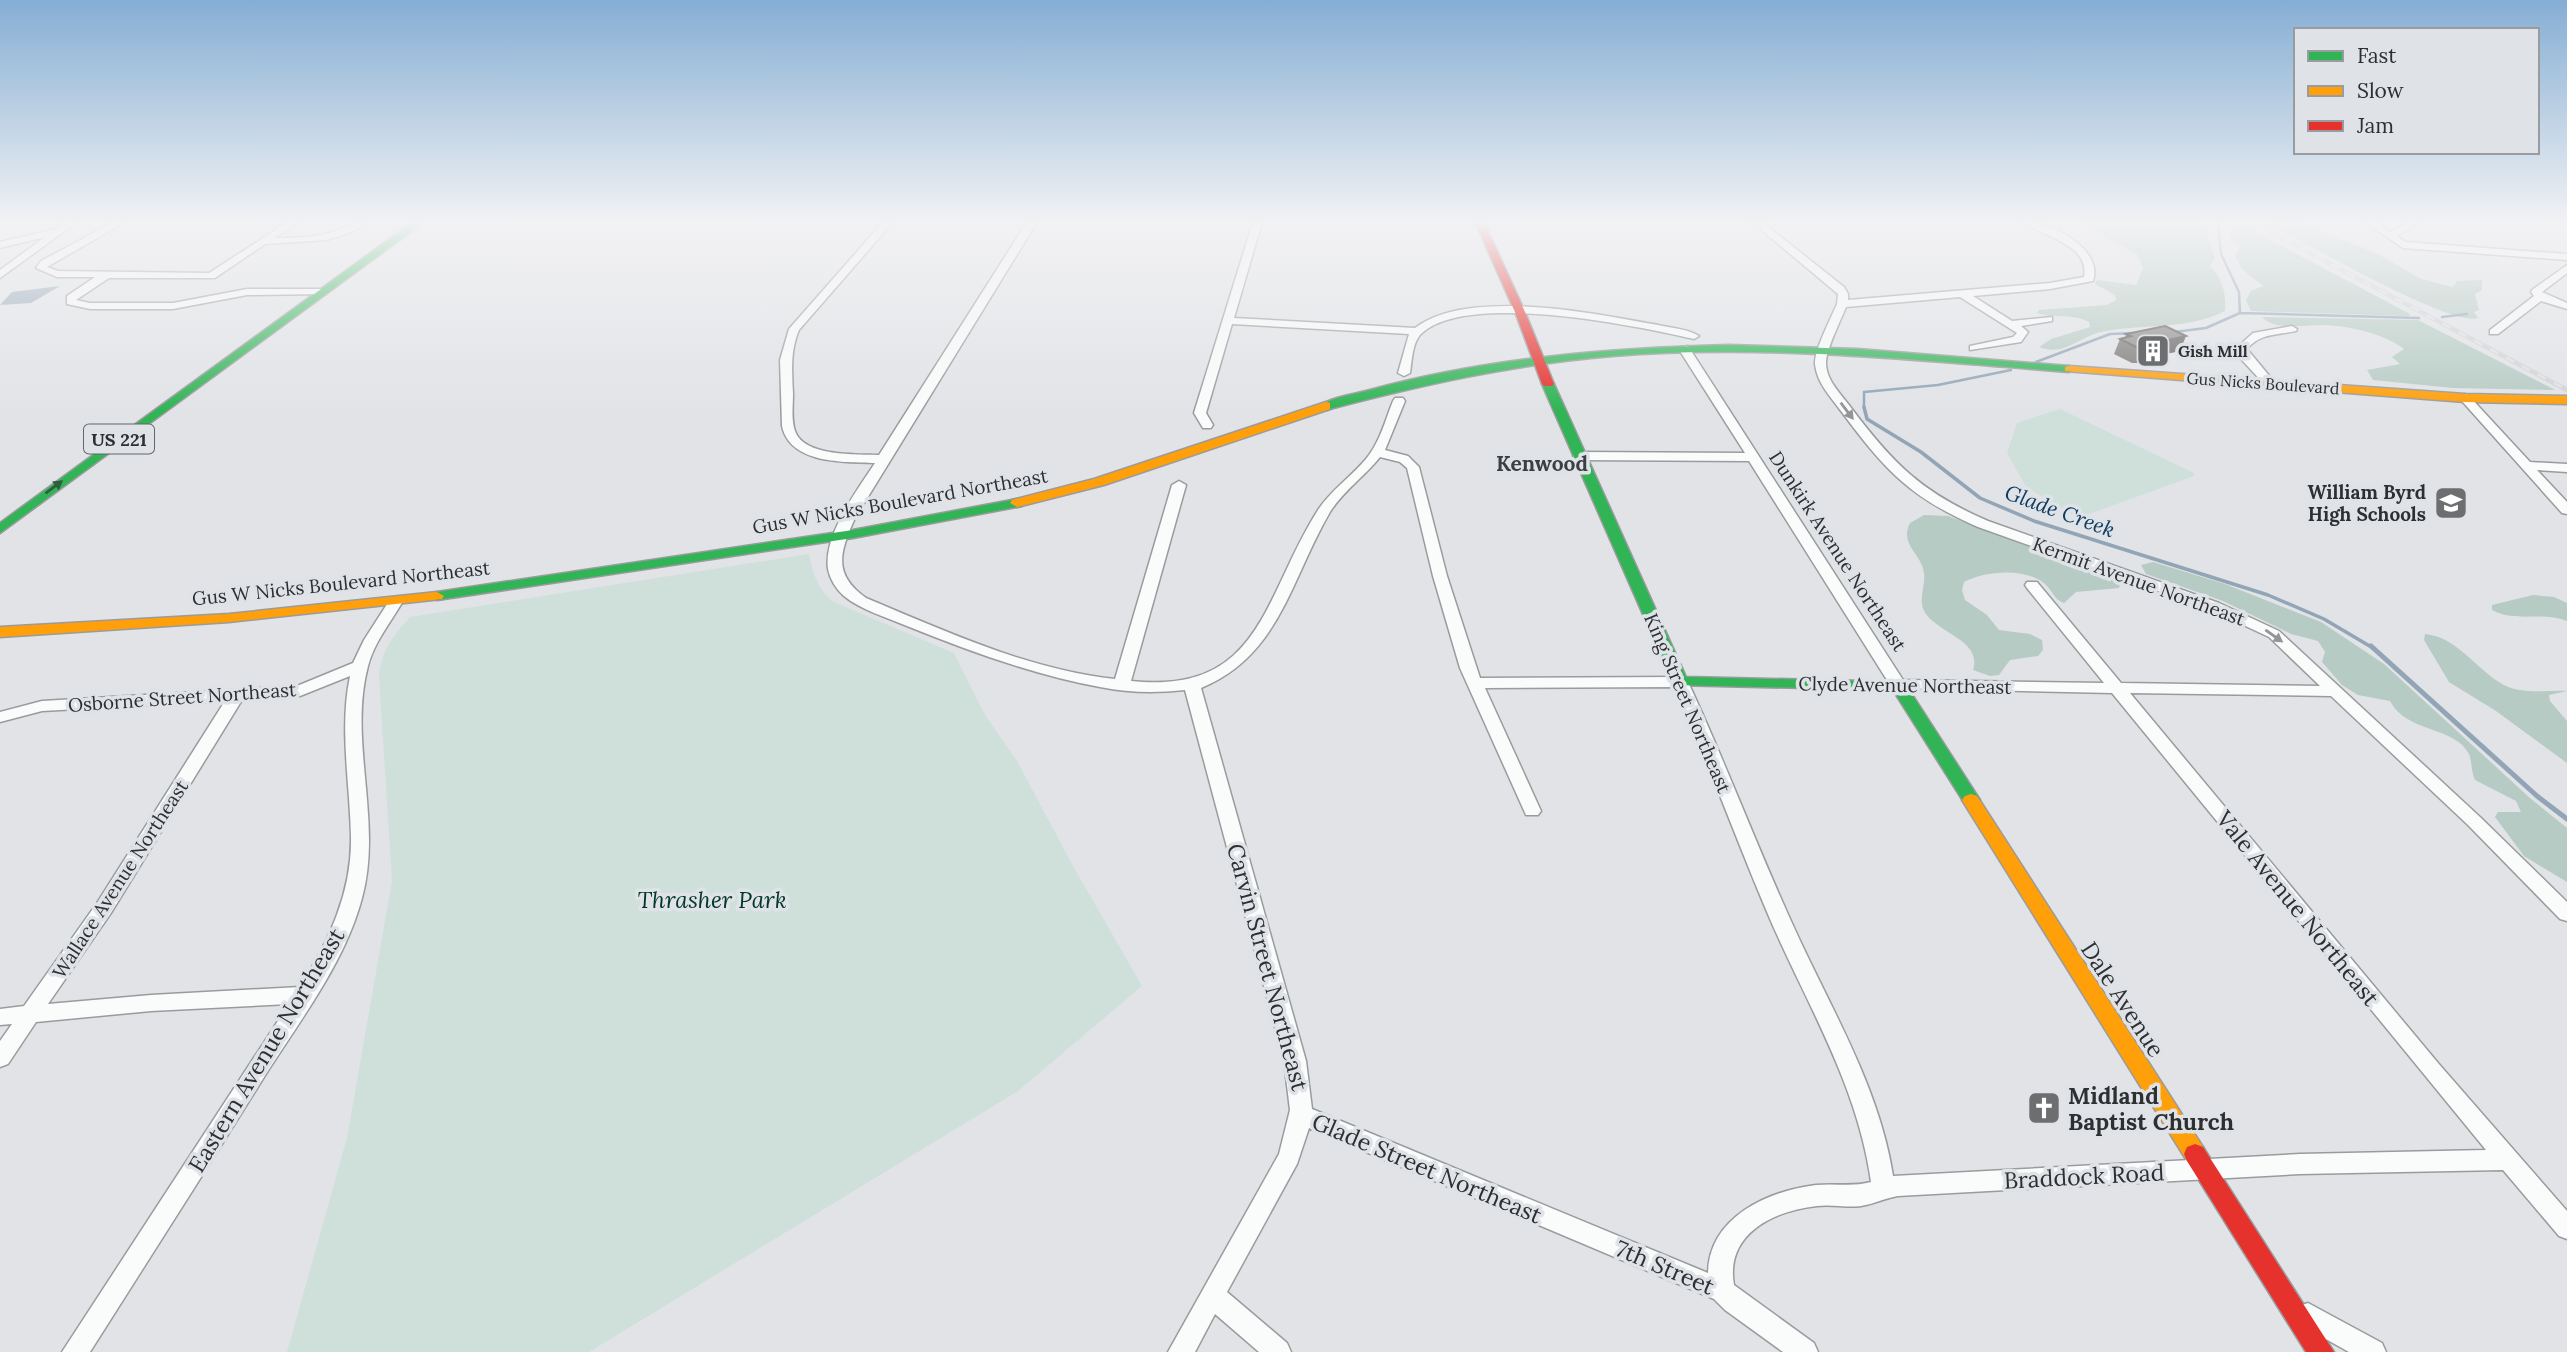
<svg xmlns="http://www.w3.org/2000/svg" width="2567" height="1352" viewBox="0 0 2567 1352" font-family="Lora,serif">
<style>
.green{fill:#cfe0da}
.forest{fill:#b6cbc3}
.water{fill:#92a5b6}
.lines{fill:none;stroke-linecap:round;stroke-linejoin:round}
.stream-far2{stroke:#92a5b6;stroke-width:2.5}
.stream-far1{stroke:#92a5b6;stroke-width:3.5}
.stream{stroke:#92a5b6;stroke-width:5}
.street-casing{stroke:#9a9b9d;stroke-width:3}
.fast-casing{stroke:#9a9b9d;stroke-width:3}
.slow-casing{stroke:#9a9b9d;stroke-width:3}
.jam-casing{stroke:#9a9b9d;stroke-width:3}
.street{fill:#fafbfb;fill-rule:evenodd}
.fast{fill:#30b455;fill-rule:evenodd}
.slow{fill:#ff9f0a;fill-rule:evenodd}
.jam{fill:#e5322d;fill-rule:evenodd}
.rail-casing{stroke:#d3d3d3;stroke-width:4.5}
.rail{stroke:#dfe3e8;stroke-width:2.5;stroke-dasharray:9;stroke-linecap:butt}
.wall{fill:#7a7675}
.shaded-wall{fill:#63605f}
.building{fill:#8e8988;stroke:#63605f;stroke-width:2}
.oneway{fill:#949596}
.oneway2{fill:#2f5e3e}
.labels{text-anchor:middle;dominant-baseline:central;stroke-width:7;stroke-linejoin:round;paint-order:stroke}
.far-poi-label{font-size:16px;font-weight:bold;fill:#2e2f31;stroke:#dfe3e8;text-anchor:start}
.far-street-label{font-size:16px;fill:#2e2f31;stroke:#dfe3e8}
.shield{fill:#dfe3e8;stroke:#636568;stroke-width:2}
.shield-label{font-size:18px;font-weight:bold;fill:#2e2f31}
.poi-label{font-size:19px;font-weight:bold;fill:#2e2f31;stroke:#dfe3e8;text-anchor:end}
.street-label{font-size:19px;fill:#2e2f31;stroke:#dfe3e8}
.neighbourhood-label{font-size:21px;font-weight:bold;fill:#3c3f42;stroke:#dfe3e8}
.water-label{font-size:21px;font-style:italic;fill:#0f3b5f;stroke:#dfe3e8}
.near-park-label{font-size:23px;font-style:italic;fill:#023827;stroke:#dfe3e8}
.near-street-label{font-size:23px;fill:#2e2f31;stroke:#dfe3e8}
.near-poi-label{font-size:23px;font-weight:bold;fill:#2e2f31;stroke:#dfe3e8;text-anchor:start}
</style>
<rect width="100%" height="100%" fill="#e1e3e6"/>
<!-- green -->
<path class="green" d="M2060,409L2194,473V476L2078,518L2026,487L2007,453L2017,423Z
M809,554C813,574 818,590 834,602L954,653L985,715L1017,761L1073,866L1142,986L1018,1091L589,1352H287L347,1138L392,881L379,676C382,649 393,636 410,617Z"/>
<!-- forest -->
<path class="forest" d="M2078,222H2204L2215,258L2210,266C2223,280 2226,292 2225,311C2185,331 2143,323 2101,332C2078,337 2064,357 2039,347L2051,339L2090,327L2089,322C2072,313 2055,319 2037,313L2039,310L2107,305L2116,300L2115,295L2095,284L2097,280L2136,285L2143,268L2137,254Z
M2265,222H2304L2302,224L2376,253L2421,279L2453,287L2457,281L2482,280V290L2475,294L2479,310L2474,312L2478,318C2452,328 2298,239 2265,222Z
M2244,226L2410,314L2409,316L2251,311L2246,300L2251,291L2263,286L2242,269L2235,256L2240,247L2230,236V229Z
M2262,317L2418,320L2555,390L2453,388L2373,380L2367,370L2400,364L2392,357L2404,349C2385,334 2349,326 2325,325C2306,324 2276,332 2262,317Z
M1924,515L1948,516L2121,581L2119,588L2076,592L2064,603C2054,600 2053,591 2045,584C2026,567 1984,571 1964,582L1962,590L1965,600L1987,615L1999,630L2030,634L2042,640L2043,650L2038,656L2010,660L1999,675L1990,676L1973,670C1983,640 1936,633 1924,611C1918,598 1926,585 1924,573C1922,554 1899,545 1910,523Z
M2153,562L2225,584L2321,622L2384,664L2531,799L2567,828V882L2524,856L2495,817L2498,812H2521L2516,801L2475,780C2471,772 2472,761 2469,754C2455,726 2406,733 2390,701L2358,695L2342,685L2322,662L2325,652L2318,641L2291,634L2223,601L2146,574L2141,565Z
M2533,595L2554,597L2567,603V621C2541,611 2516,623 2492,610V605Z
M2425,634C2457,637 2475,668 2502,684C2521,695 2546,690 2567,691L2549,695L2550,701L2567,721V763L2496,711L2449,682L2424,640Z"/>
<!-- water -->
<path class="water" d="M60,286L31,303L0,305L12,292Z"/>
<g class="lines">
<!-- stream-far2 -->
<path class="stream-far2" d="M2218,222L2221,254L2239,292L2240,313
M2240,313L2419,318
M2442,317L2467,314
M2174,332L2206,328L2240,313
M2036,362L2110,334L2134,333
M1864,408V392L1938,385L2011,370"/>
<!-- stream-far1 -->
<path class="stream-far1" d="M1864,407L1867,419L1921,452L1980,498L2034,521L2268,595L2324,619L2373,648"/>
<!-- stream -->
<path class="stream" d="M2371,646L2537,796L2567,819"/>
<defs>
<path id="street" d="M66,222H77L0,278V270L45,237L0,248V242L56,229Z
M114,222H125L47,267L58,271L209,273L288,222H299L274,238C291,238 308,238 325,234C340,231 352,221 368,222L354,231L327,240L265,244L215,278H109L76,300L90,303H173L247,289H322L327,292L326,294L247,295L173,309H90L67,304V296L95,277H57L36,268L41,261Z
M883,222H893L799,330C790,351 792,372 793,394C793,406 791,420 795,431C804,457 857,454 879,455L1027,222H1037L855,518C840,552 832,574 866,598C945,631 1029,670 1115,679L1172,485L1179,481L1186,485L1131,681C1262,695 1263,596 1318,510C1331,490 1351,477 1366,459C1380,442 1385,421 1393,401L1395,398H1403L1405,401L1385,450L1408,456L1419,467L1447,576L1480,678L1680,677L1688,682C1725,761 1755,842 1791,921C1828,1004 1879,1085 1893,1176L2300,1154L2486,1150L2112,693L1892,688L1749,461L1579,460L1573,456L1579,452L1745,453L1678,348L1688,346L1903,680L2104,683L2027,588L2025,585L2027,582H2037L2121,683L2320,686L2269,637L2209,609L1978,527C1909,497 1885,470 1841,411C1830,396 1817,383 1815,364C1814,351 1831,318 1837,304L1838,294L1752,222H1762L1844,287L1848,294V300L2050,283L2084,277C2090,244 2043,237 2023,222C2050,221 2104,249 2093,281L2050,289L1973,296L2012,321L2052,317V321L2021,326L2028,332L2021,342L1970,350V346L2013,337L2017,333L1960,297L1846,307C1841,320 1826,349 1826,363C1826,381 1842,395 1852,409C1894,465 1923,493 1988,521L2219,603L2279,631L2480,817L2567,902V921L2560,919L2468,825L2331,696L2130,693L2438,1063L2567,1211V1239L2559,1236L2503,1170L2300,1174L1898,1196C1885,1198 1874,1204 1861,1206C1846,1208 1832,1204 1817,1206C1773,1211 1725,1234 1734,1285L1814,1343L1818,1352H1783L1725,1310L1714,1299L1309,1128L1297,1164L1227,1292L1287,1343L1291,1352H1259L1215,1314L1195,1352H1168L1279,1154L1290,1110L1284,1061L1185,690C1157,693 1129,693 1100,687C1034,675 969,651 907,626C886,617 861,610 844,596C836,589 830,579 828,569C823,535 858,489 875,463C844,462 790,464 782,426L780,360L789,329ZM1380,457L1400,462L1407,468L1433,576L1460,668L1526,815H1538L1541,811L1485,688L1674,687C1709,763 1737,842 1770,919C1808,1006 1858,1087 1871,1182C1853,1187 1835,1183 1816,1185C1768,1191 1709,1217 1708,1273L1312,1109L1306,1061L1201,688C1280,656 1291,578 1330,512C1343,491 1365,476 1380,457Z
M1253,222H1262L1234,318L1415,328C1430,317 1446,312 1465,309C1528,300 1597,314 1658,325C1671,328 1689,329 1699,336L1694,339C1636,326 1468,291 1422,333C1412,342 1412,361 1410,373L1404,376L1398,373L1409,334L1232,324L1206,413L1213,425L1211,428H1203L1194,413Z
M2365,222H2376L2390,232L2409,222H2419L2397,236L2405,242L2567,254V260L2403,248Z
M2567,265V273L2542,292L2567,303V309L2541,301L2498,334H2490V330L2534,296L2531,292L2532,290Z
M2292,326L2297,329L2296,331C2277,335 2260,333 2247,349L2276,384L2270,387L2266,386L2240,358L2235,349L2253,333Z
M2465,394L2469,396L2530,462L2567,464V472L2537,470L2567,502V514L2562,513L2461,400L2459,398Z
M396,597L403,601C391,622 374,642 368,666C348,742 383,821 362,898C345,962 301,1019 266,1074C208,1167 149,1259 90,1352H62L289,1004L151,1011L36,1022L8,1064L0,1067V1041L12,1024L0,1025V1009L24,1006L97,903L225,701L42,711L0,722V712L42,701L297,686L353,663L364,640L391,598ZM350,676C339,729 350,783 351,837C352,892 329,941 300,987L151,995L48,1004L111,913L242,700L300,696Z
M2308,1303L2382,1343L2386,1352H2349L2299,1324L2296,1315L2299,1306Z"/>
<path id="fast" d="M413,222H424L0,533V523Z
M1729,345L1858,349L2069,366L2075,369L2069,372C1917,360 1765,344 1613,356C1515,364 1421,385 1326,410L1320,406C1332,397 1355,394 1370,390C1487,358 1608,348 1729,345Z
M1548,381L1554,384L1686,677L1904,682L1980,800L1977,804H1965L1893,690L1674,685L1542,384Z
M1017,499L1022,500V506L853,538L437,600L430,596L437,592L853,530Z"/>
<path id="slow" d="M2069,366L2465,394L2567,396V404L2465,402L2065,371V367Z
M1326,402L1330,403V409L1104,485L1017,507L1010,503L1012,500L1094,479Z
M437,592L444,596L442,599L229,622L0,637V627L229,614Z
M1971,794L1977,796L2203,1147L2206,1154L2203,1161L2195,1164L2187,1161L1962,800L1965,796Z"/>
<path id="jam" d="M1475,222H1484L1525,312L1554,384L1552,386H1544L1542,384L1515,312Z
M2195,1144L2203,1147L2334,1352H2306L2187,1161L2184,1154L2187,1147Z"/>
</defs>
<!-- street casing -->
<use href="#street" class="street-casing"/>
<!-- fast casing -->
<use href="#fast" class="fast-casing"/>
<!-- slow casing -->
<use href="#slow" class="slow-casing"/>
<!-- jam casing -->
<use href="#jam" class="jam-casing"/>
<!-- street -->
<use href="#street" class="street"/>
<!-- fast -->
<use href="#fast" class="fast"/>
<!-- slow -->
<use href="#slow" class="slow"/>
<!-- jam -->
<use href="#jam" class="jam"/>
<defs>
<path id="rail" d="M2252,222L2567,390"/>
</defs>
<!-- rail casing -->
<use href="#rail" class="rail-casing"/>
<!-- rail -->
<use href="#rail" class="rail"/>
</g>
<!-- wall -->
<path class="wall" d="M2126,334L2180,351L2165,354L2163,359L2143,363H2132L2114,354L2120,339L2125,338Z"/>
<!-- shaded-wall -->
<path class="shaded-wall" d="M2186,336L2180,351L2165,354L2163,359L2143,363L2149,348L2163,341Z"/>
<!-- building -->
<path class="building" d="M2165,326L2186,336L2163,341L2169,344L2149,348H2138L2120,339L2131,336L2126,334Z"/>
<!-- one-way arrows -->
<defs><path id="oneway-solid" d="M-6-.8H1V-3.2L6.5 0L1 3.2V.8H-6Z" transform="scale(1.75)"/></defs>
<g class="oneway">
<use href="#oneway-solid" transform="translate(1847 411) rotate(53)"/>
<use href="#oneway-solid" transform="translate(2274 636) rotate(35)"/>
</g>
<use class="oneway2" href="#oneway-solid" transform="translate(54 487) rotate(-37)"/>
<!-- sky -->
<linearGradient id="sky" x2="0" y2="1"><stop stop-color="#85aed4"/><stop offset="0.54" stop-color="#f2f2f4"/><stop offset="1" stop-color="#f2f2f4" stop-opacity="0"/></linearGradient>
<rect width="2567" height="411" fill="url(#sky)"/>
<!-- icons -->
<defs>
<symbol id="building-square" viewBox="-11 -11 22 22"><rect x="-9" y="-9" width="18" height="18" rx="4" fill="#6d6e70" stroke="#dfe3e8"/><path d="M-4-6H4V6H1V3H-1V6H-4ZM-2.5-4.3h1.7v1.8h-1.7ZM.8-4.3h1.7v1.8H.8ZM-2.5-1h1.7V.8h-1.7ZM.8-1h1.7V.8H.8Z" fill="#fff"/></symbol>
<symbol id="school-square" viewBox="-11 -11 22 22"><rect x="-9" y="-9" width="18" height="18" rx="4" fill="#6d6e70" stroke="#dfe3e8"/><path d="M0-5L7-2L0 1L-7-2ZM-4 1L0 2.5L4 1V4Q0 6-4 4Z" fill="#fff"/></symbol>
<symbol id="church-square" viewBox="-11 -11 22 22"><rect x="-9" y="-9" width="18" height="18" rx="4" fill="#6d6e70" stroke="#dfe3e8"/><path d="M-1.2-6h2.4v3.5h3.3v2.4h-3.3V6h-2.4V-.1h-3.3v-2.4h3.3Z" fill="#fff"/></symbol>
</defs>
<g fill-rule="evenodd">
<use href="#building-square" x="2134" y="332" width="38" height="38"/>
<use href="#school-square" x="2432" y="484" width="38" height="38"/>
<use href="#church-square" x="2025" y="1089" width="38" height="38"/>
</g>
<g class="labels">
<!-- far-poi labels -->
<g class="far-poi-label">
<text x="2178" y="351">Gish Mill</text>
</g>
<!-- far-street labels -->
<g class="far-street-label">
<text transform="translate(2263 383) rotate(4)">Gus Nicks Boulevard</text>
</g>
<!-- shield labels -->
<rect class="shield" x="84" y="424.5" width="70" height="29" rx="5"/>
<g class="shield-label">
<text x="119" y="439">US 221</text>
</g>
<!-- poi labels -->
<g class="poi-label">
<text x="2426" y="492">William Byrd<tspan x="2426" dy="22">High Schools</tspan></text>
</g>
<!-- street labels -->
<g class="street-label">
<text transform="translate(900 501) rotate(-10)">Gus W Nicks Boulevard Northeast</text>
<text transform="translate(1838 551) rotate(57)">Dunkirk Avenue Northeast</text>
<text transform="translate(2139 581) rotate(20)">Kermit Avenue Northeast</text>
<text transform="translate(341 583) rotate(-6)">Gus W Nicks Boulevard Northeast</text>
<text transform="translate(1905 685) rotate(1)">Clyde Avenue Northeast</text>
<text transform="translate(182 697) rotate(-4)">Osborne Street Northeast</text>
<text transform="translate(1688 703) rotate(67)">King Street Northeast</text>
<text transform="translate(120 879) rotate(-57)">Wallace Avenue Northeast</text>
</g>
<!-- neighbourhood labels -->
<g class="neighbourhood-label">
<text x="1542" y="463">Kenwood</text>
</g>
<!-- water labels -->
<g class="water-label">
<text transform="translate(2060 511) rotate(20)">Glade Creek</text>
</g>
<!-- near-park labels -->
<g class="near-park-label">
<text x="712" y="899">Thrasher Park</text>
</g>
<!-- near-street labels -->
<g class="near-street-label">
<text transform="translate(2298 908) rotate(51)">Vale Avenue Northeast</text>
<text transform="translate(1268 967) rotate(75)">Carvin Street Northeast</text>
<text transform="translate(2123 999) rotate(57)">Dale Avenue</text>
<text transform="translate(266 1050) rotate(-59)">Eastern Avenue Northeast</text>
<text transform="translate(1427 1168) rotate(23)">Glade Street Northeast</text>
<text transform="translate(2084 1176) rotate(-3)">Braddock Road</text>
<text transform="translate(1665 1267) rotate(23)">7th Street</text>
</g>
<!-- near-poi labels -->
<g class="near-poi-label">
<text x="2068" y="1095">Midland<tspan x="2068" dy="26">Baptist Church</tspan></text>
</g>
</g>
<!-- legend -->
<rect x="2294" y="28" width="245" height="126" fill="#dfe3e8" stroke="#989b9f" stroke-width="2"/>
<rect x="2308" y="51" width="35" height="10" fill="#30b455" stroke="#989b9f" stroke-width="2"/>
<text x="2357" y="63" font-size="21" fill="#2e2f31">Fast</text>
<rect x="2308" y="86" width="35" height="10" fill="#ff9f0a" stroke="#989b9f" stroke-width="2"/>
<text x="2357" y="98" font-size="21" fill="#2e2f31">Slow</text>
<rect x="2308" y="121" width="35" height="10" fill="#e5322d" stroke="#989b9f" stroke-width="2"/>
<text x="2357" y="133" font-size="21" fill="#2e2f31">Jam</text>
</svg>
